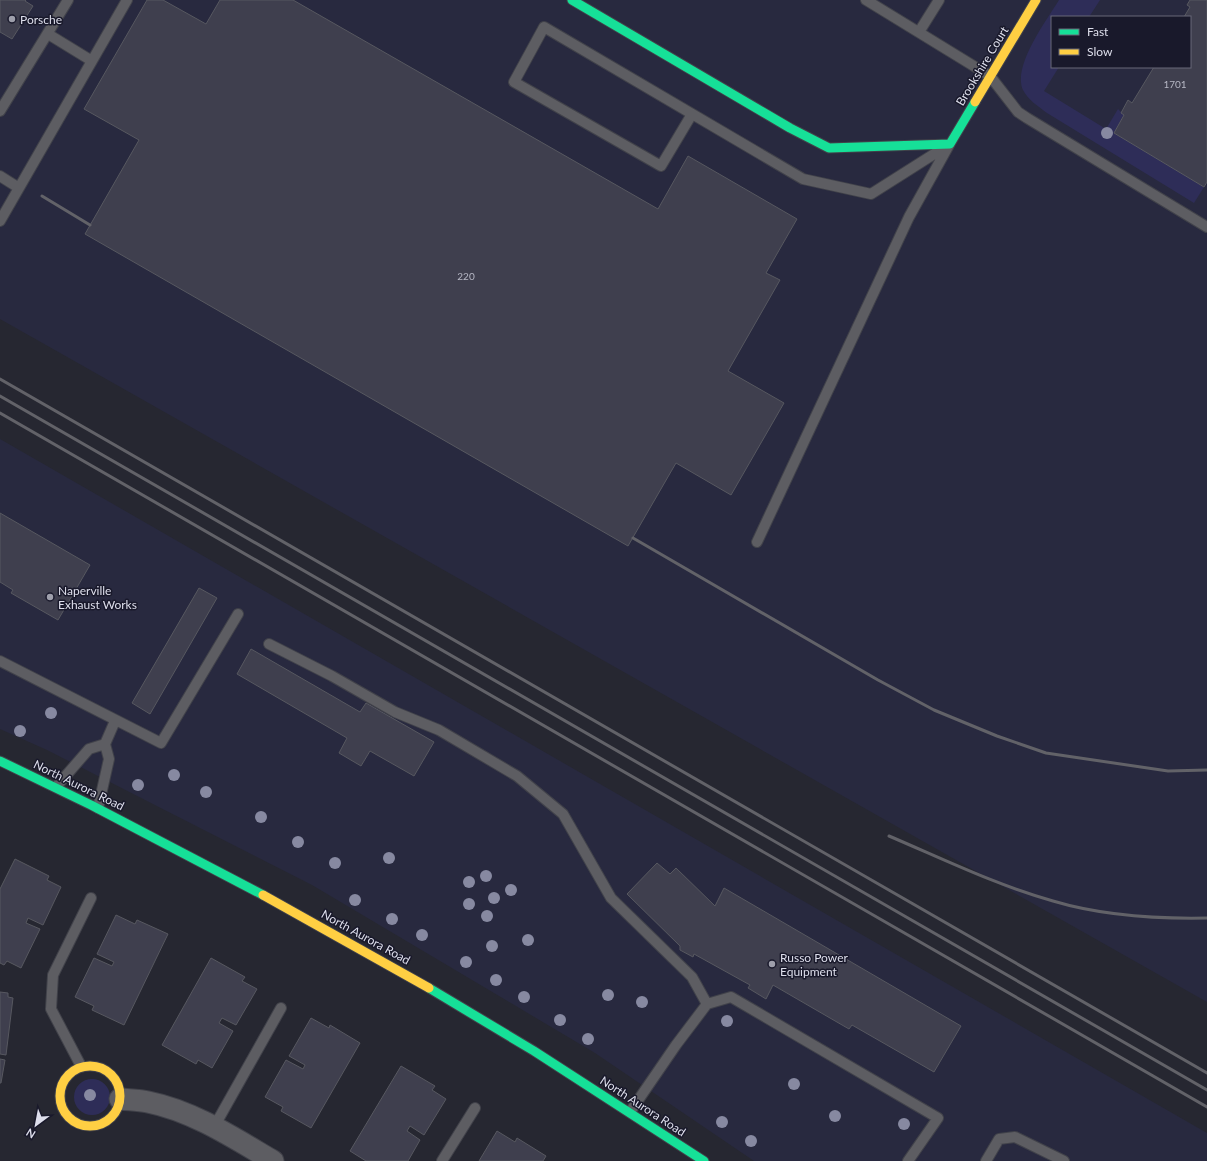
<svg xmlns="http://www.w3.org/2000/svg" width="1207" height="1161" viewBox="0 0 1207 1161" font-family="Lato,sans-serif">
<style>
.built{fill:#28293f;fill-rule:evenodd}
.green{fill:#2e2d58}
.building{fill:#3f3f4e;stroke:#575860}
.lines{fill:none;stroke-linecap:round;stroke-linejoin:round}
.lane-casing{stroke:#41424a;stroke-width:12}
.street-casing{stroke:#41424a;stroke-width:23}
.fast-casing{stroke:#41424a;stroke-width:11}
.slow-casing{stroke:#41424a;stroke-width:11}
.lane{stroke:#5d5d62;stroke-width:10}
.street{stroke:#5d5d62;stroke-width:21}
.fast{stroke:#16e098;stroke-width:9}
.slow{stroke:#ffcf43;stroke-width:9}
.rail{stroke:#626268;stroke-width:3}
.tree{fill:#8789a1}
.poi-dot{fill:#9e9fab;stroke:#19192b;stroke-width:1.5}
.labels{text-anchor:middle;dominant-baseline:central;stroke-width:3;stroke-linejoin:round;paint-order:stroke}
.number-label{font-size:10px;fill:#b6b7c4}
.poi-label{font-size:12px;fill:#dedfec;stroke:#19192b;text-anchor:start}
.street-label{font-size:12px;fill:#dedfec;stroke:#19192b}
</style>
<rect width="100%" height="100%" fill="#262731"/>
<!-- built -->
<path class="built" d="M0,0H1207V1002L0,319ZM1052,17H1190V67H1052Z
M0,439L1207,1133V1161H754L595,1053L312,885L47,750L0,729Z"/>
<!-- green -->
<path class="green" d="M1059,0H1100L1089,17H1052V67H1059L1044,91L1106,129L1118,109L1124,115L1114,133L1204,187L1194,203L1047,113C1038,106 1028,100 1023,90C1012,66 1047,20 1059,0Z
M74 1097a18 18 0 1 1 36 0a18 18 0 1 1-36 0Z"/>
<!-- building -->
<path class="building" d="M0,0H26L25,1L33,6L12,39L0,32Z
M147,0H163L206,24L220,0H293L658,209L688,156L797,219L766,273L780,280L728,371L784,403L731,495L676,463L628,546L85,234L139,140L84,109Z
M1190,0H1207V182L1204,187L1114,133L1124,115L1121,113L1128,100L1132,103L1154,67H1190V17H1184L1190,7L1187,5Z
M0,513L90,565L58,620L11,593L13,590L0,582Z
M199,588L217,598L150,714L132,703Z
M251,649L360,712L366,703L434,742L414,776L370,751L361,766L339,753L347,738L237,674Z
M15,859L49,876L47,880L61,887L43,925L28,918L26,923L40,929L21,968L7,961L4,965L0,963V889Z
M657,863L670,874L676,868L715,906L724,888L961,1026L934,1072L852,1025L849,1029L773,985L766,999L748,988L750,985L694,954L693,957L680,950V946L627,894Z
M116,915L135,924L137,920L168,934L124,1025L92,1010L94,1006L75,997L94,958L112,966L114,962L97,954Z
M211,958L245,977L242,981L257,989L236,1025L222,1018L219,1023L233,1031L212,1068L198,1060L196,1064L162,1045Z
M0,992L8,993V997L13,998L6,1055L0,1054Z
M311,1018L329,1028L330,1025L360,1043L311,1128L281,1111L283,1107L265,1097L286,1060L303,1069L305,1065L289,1056Z
M0,1059L5,1060L1,1083H0Z
M401,1066L435,1086L432,1090L446,1099L424,1135L410,1126L407,1131L420,1140L408,1161H366L350,1151Z
M497,1131L515,1142L517,1138L546,1156L543,1161H479Z"/>
<g class="lines">
<defs>
<path id="lane" d="M866,0L990,76L1018,112L1027,118L1207,227
M919,32L939,0
M48,34L92,61
M0,111L68,0
M692,114L661,166L514,82L544,27L803,179L871,194L942,149
M0,176L19,188
M0,221L127,0
M757,542L909,217L949,145
M269,644L332,676L395,712L439,730L517,776L563,814L611,898L692,977L707,1004
M0,661L161,743L238,614
M56,787L89,749L105,744
M98,808L109,759L105,744L115,721
M81,1066L51,1009L53,975L91,898
M630,1112L676,1045L707,1004L731,997L938,1118L908,1161
M214,1127L281,1008
M442,1161L475,1108
M986,1161L999,1139L1015,1137L1064,1161"/>
<path id="street" d="M120,1099C129,1100 139,1100 148,1102C193,1111 234,1138 273,1161"/>
<path id="fast" d="M572,0L790,128L829,148L950,144L975,102
M0,761L91,805L263,895
M429,988L534,1051L704,1161"/>
<path id="slow" d="M975,102L1036,0
M263,895L429,988
M60 1096a30 30 0 1 1 60 0a30 30 0 1 1-60 0Z"/>
</defs>
<!-- lane casing -->
<use href="#lane" class="lane-casing"/>
<!-- street casing -->
<use href="#street" class="street-casing"/>
<!-- fast casing -->
<use href="#fast" class="fast-casing"/>
<!-- slow casing -->
<use href="#slow" class="slow-casing"/>
<!-- lane -->
<use href="#lane" class="lane"/>
<!-- street -->
<use href="#street" class="street"/>
<!-- fast -->
<use href="#fast" class="fast"/>
<!-- slow -->
<use href="#slow" class="slow"/>
<!-- rail -->
<path class="rail" d="M42,196L90,225
M0,379L1207,1073
M0,396L1207,1090
M0,413L1207,1107
M633,538L878,680L934,710L997,736L1046,753L1168,771L1207,770
M889,836C943,859 996,885 1053,901C1103,916 1155,919 1207,918"/>
</g>
<!-- trees -->
<g class="tree">
<circle cx="1107" cy="133" r="6"/>
<circle cx="51" cy="713" r="6"/>
<circle cx="20" cy="731" r="6"/>
<circle cx="174" cy="775" r="6"/>
<circle cx="138" cy="785" r="6"/>
<circle cx="206" cy="792" r="6"/>
<circle cx="261" cy="817" r="6"/>
<circle cx="298" cy="842" r="6"/>
<circle cx="389" cy="858" r="6"/>
<circle cx="335" cy="863" r="6"/>
<circle cx="486" cy="876" r="6"/>
<circle cx="469" cy="882" r="6"/>
<circle cx="511" cy="890" r="6"/>
<circle cx="494" cy="898" r="6"/>
<circle cx="355" cy="900" r="6"/>
<circle cx="469" cy="904" r="6"/>
<circle cx="487" cy="916" r="6"/>
<circle cx="392" cy="919" r="6"/>
<circle cx="422" cy="935" r="6"/>
<circle cx="528" cy="940" r="6"/>
<circle cx="492" cy="946" r="6"/>
<circle cx="466" cy="962" r="6"/>
<circle cx="496" cy="980" r="6"/>
<circle cx="608" cy="995" r="6"/>
<circle cx="524" cy="997" r="6"/>
<circle cx="642" cy="1002" r="6"/>
<circle cx="560" cy="1020" r="6"/>
<circle cx="727" cy="1021" r="6"/>
<circle cx="588" cy="1039" r="6"/>
<circle cx="794" cy="1084" r="6"/>
<circle cx="90" cy="1095" r="6"/>
<circle cx="835" cy="1116" r="6"/>
<circle cx="722" cy="1122" r="6"/>
<circle cx="904" cy="1124" r="6"/>
<circle cx="751" cy="1141" r="6"/>
</g>
<!-- markers -->
<g class="poi-dot">
<circle cx="12" cy="19" r="4"/>
<circle cx="50" cy="597" r="4"/>
<circle cx="772" cy="964" r="4"/>
</g>
<g class="labels">
<!-- number labels -->
<g class="number-label">
<text x="1175" y="84">1701</text>
<text x="466" y="276">220</text>
</g>
<!-- poi labels -->
<g class="poi-label">
<text x="20" y="19">Porsche</text>
<text x="58" y="590">Naperville<tspan x="58" dy="14">Exhaust Works</tspan></text>
<text x="780" y="957">Russo Power<tspan x="780" dy="14">Equipment</tspan></text>
</g>
<!-- street labels -->
<g class="street-label">
<text transform="translate(982 66) rotate(-59)">Brookshire Court</text>
<text transform="translate(79 785) rotate(26)">North Aurora Road</text>
<text transform="translate(366 937) rotate(29)">North Aurora Road</text>
<text transform="translate(643 1106) rotate(33)">North Aurora Road</text>
</g>
</g>
<!-- legend -->
<rect x="1051" y="16" width="140" height="52" fill="#19192b" stroke="#686878"/>
<rect x="1059" y="29" width="20" height="6" fill="#16e098" stroke="#686878"/>
<text x="1087" y="36" font-size="12" fill="#dedfec">Fast</text>
<rect x="1059" y="49" width="20" height="6" fill="#ffcf43" stroke="#686878"/>
<text x="1087" y="56" font-size="12" fill="#dedfec">Slow</text>
<!-- north arrow -->
<g transform="translate(36 1125) rotate(212)" stroke="#19192b" stroke-width="3" paint-order="stroke">
<path d="M0-3L7 15L0 10L-7 15Z" fill="#dedfec"/>
<text y="-6" font-size="11" font-weight="bold" text-anchor="middle" fill="#dedfec">N</text>
</g>
</svg>
